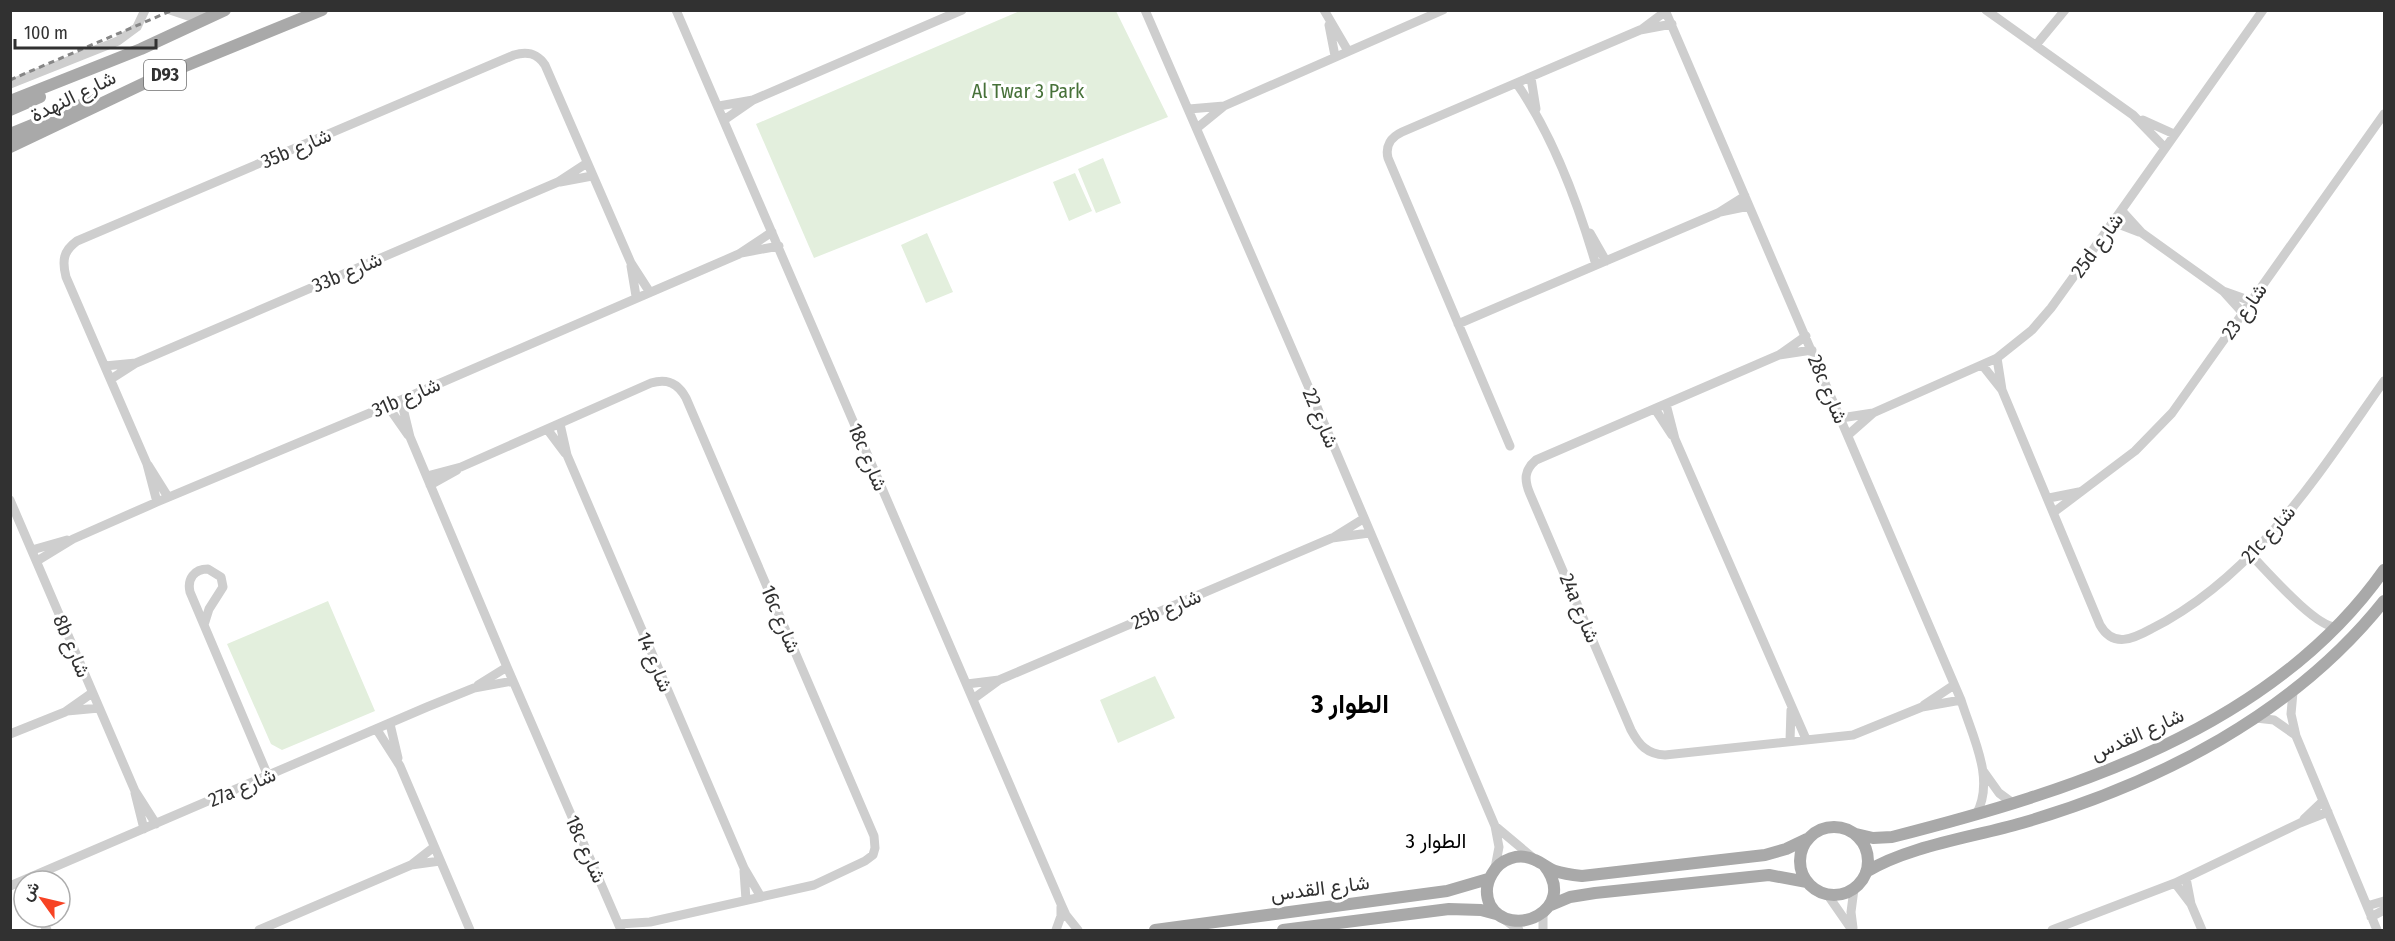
<svg xmlns="http://www.w3.org/2000/svg" width="2395" height="941" viewBox="0 0 2395 941" font-family="'Fira Sans Condensed',Vazirmatn,sans-serif">
<style>
.green{fill:#e3efdd}
.lines{fill:none;stroke-linecap:round;stroke-linejoin:round}
.minor{stroke:#cecece;stroke-width:9}
.major{stroke:#a9a9a9;stroke-width:12}
.rail{stroke:#868686;stroke-width:3;stroke-dasharray:6 4.5;stroke-linecap:butt}
.labels{text-anchor:middle;dominant-baseline:central;stroke-width:6;stroke-linejoin:round;paint-order:stroke}
.shield{fill:#fff;stroke:#6f6f6f;stroke-width:1.5}
.shield-label{font-size:18px;font-weight:bold;fill:#313131}
.park-label{font-size:20px;fill:#477139;stroke:#fff}
.street-label{font-size:20px;fill:#313131;stroke:#fff}
.neighbourhood-label{font-size:21px;fill:#000;stroke:#fff}
.district-label{font-size:26px;font-weight:bold;fill:#000;stroke:#fff}
</style>
<rect width="100%" height="100%" fill="#fff"/>
<!-- green -->
<path class="green" d="M1022,10L1116,11L1168,117L814,258L756,124Z
M1103,158L1121,203L1096,213L1078,169Z
M1075,173L1092,211L1069,221L1053,182Z
M927,233L953,292L926,303L901,245Z
M328,601L375,711L282,750L271,744L227,644Z
M1155,676L1175,718L1118,743L1100,700Z"/>
<g class="lines">
<!-- minor -->
<path class="minor" d="M170,10L188,16L209,10
M676,10L1061,904L1066,915L1078,930
M1145,10L1312,395L1495,826L1499,847L1495,868
M1324,10L1348,51
M1665,10L1961,700C1972,736 1996,779 1976,815
M1986,10L2133,115L2165,148
M1329,25L1335,56
M1642,29L1666,11
M2036,45L2065,10
M1531,78L1536,109
M10,84L118,41L137,27L145,10
M1517,84C1554,137 1578,203 1596,265
M719,106L753,100
M1189,109L1224,106
M724,120L753,100L962,10
M2143,120L2174,134
M1197,128L1224,106L1443,10
M560,182L592,176
M2122,211L2142,233L2223,291L2242,312
M1720,212L1749,206
M2113,222L2139,232
M1590,233L1606,261
M741,253L779,246
M631,266L636,296
M2223,291L2251,301
M1458,324L1718,213L1745,196
M1812,350L1779,355L1536,460C1524,470 1524,480 1530,494L1631,730C1639,745 1647,754 1665,755L1853,735L1922,707L1961,700
M1779,355L1806,336
M1997,358L2002,390
M105,366L136,363
M1983,366L2002,390L2100,625C2113,648 2133,639 2151,629C2256,576 2319,473 2384,381
M111,379L136,363L558,182L587,163
M401,400L410,437L507,667L621,930
M1666,404L1675,439L1806,739
M387,405L408,435
M1655,409L1672,435
M1841,418L1873,413
M560,424L567,455L744,868L761,897
M547,429L565,453
M1848,435L1873,413L1997,358L2032,330L2051,308L2113,222L2263,10
M1510,446L1388,158C1385,146 1391,137 1402,132L1640,30L1672,24
M148,465L168,497
M427,476L461,467L651,383C667,378 678,383 686,398L874,836L875,848L873,855L865,861L814,885L650,922L619,924
M430,485L457,470
M2049,498L2079,492
M10,500L135,791L156,824
M157,502L147,464L66,277C62,261 63,251 77,241L514,55C527,51 537,53 545,65L631,263L649,291
M2054,512L2135,451L2172,413L2384,114
M1334,537L1363,519
M32,550L67,540
M2251,555C2267,571 2315,627 2336,627
M37,561L73,539L157,502L401,400L739,254L772,232
M204,625L209,609L223,587L221,577L208,569C194,569 187,579 190,592L268,776
M967,684L999,680
M478,685L507,667
M2293,692L2291,714L2296,736L2377,930
M973,699L999,680L1332,538L1369,533
M1924,705L1954,685
M67,711L99,708
M2256,718L2274,720L2294,734
M390,724L398,758
M377,730L400,766L470,930
M10,734L65,712L92,693
M1790,741L1791,710
M1984,772L1999,793L2014,804
M135,793L144,829
M2304,819L2323,801
M1495,826L1532,857
M411,865L440,861
M744,871L746,900
M2186,878L2191,904L2202,930
M2175,883L2191,904
M10,886L427,707L474,688L513,681
M1827,894L1852,930
M2367,906L2384,901
M40,917L47,930
M2371,917L2384,910
M1505,920L1519,930
M1853,928L1851,912L1854,889
M259,930L411,865L434,847
M1056,930L1061,916V907
M1543,930V916
M2052,930L2175,883L2300,823L2328,812"/>
<!-- major -->
<path class="major" d="M10,101L141,49L225,10
M10,110L40,97
M10,134L93,100
M10,147L151,80L322,10
M1800 861a34 34 0 1 1 68 0a34 34 0 1 1-68 0Z
M1856,834L1873,838L1892,837C2072,791 2272,729 2384,570
M1544,865C1580,910 1510,941 1490,905C1485,894 1486,884 1492,874C1500,859 1519,852 1535,860C1542,863 1548,868 1555,871C1564,874 1573,875 1582,876L1765,855L1786,849L1807,839
M1866,872C1908,846 1974,837 2022,823C2159,783 2294,714 2384,601
M1551,905L1570,897L1595,893L1769,875L1807,882
M1155,930L1447,891L1488,879
M1283,930L1449,909L1481,910L1496,914"/>
<!-- rail -->
<path class="rail" d="M10,80L173,10"/>
</g>
<g class="labels">
<!-- shield labels -->
<rect class="shield" x="144" y="60" width="42" height="30" rx="4.5"/>
<g class="shield-label">
<text x="165" y="75">D93</text>
</g>
<!-- park labels -->
<g class="park-label">
<text x="1028" y="91">Al Twar 3 Park</text>
</g>
<!-- street labels -->
<g class="street-label">
<text transform="translate(73 96) rotate(-26)">شارع النهدة</text>
<text transform="translate(296 148) rotate(-23)">35b شارع</text>
<text transform="translate(2097 245) rotate(-54)">25d شارع</text>
<text transform="translate(347 272) rotate(-23)">33b شارع</text>
<text transform="translate(2244 311) rotate(-55)">شارع 23</text>
<text transform="translate(1828 389) rotate(67)">28c شارع</text>
<text transform="translate(406 397) rotate(-23)">31b شارع</text>
<text transform="translate(1321 418) rotate(67)">شارع 22</text>
<text transform="translate(868 457) rotate(67)">18c شارع</text>
<text transform="translate(2268 534) rotate(-48)">21c شارع</text>
<text transform="translate(1580 608) rotate(67)">24a شارع</text>
<text transform="translate(1166 609) rotate(-23)">25b شارع</text>
<text transform="translate(781 619) rotate(67)">16c شارع</text>
<text transform="translate(72 646) rotate(67)">8b شارع</text>
<text transform="translate(655 662) rotate(67)">شارع 14</text>
<text transform="translate(2137 734) rotate(-24)">شارع القدس</text>
<text transform="translate(242 787) rotate(-23)">27a شارع</text>
<text transform="translate(586 849) rotate(66)">18c شارع</text>
<text transform="translate(1320 888) rotate(-7)">شارع القدس</text>
</g>
<!-- neighbourhood labels -->
<g class="neighbourhood-label">
<text x="1436" y="841">الطوار 3</text>
</g>
<!-- district labels -->
<g class="district-label">
<text x="1350" y="704">الطوار 3</text>
</g>
</g>
<!-- border -->
<rect width="2395" height="941" fill="none" stroke="#313131" stroke-width="24"/>
<!-- north arrow -->
<g transform="translate(42 899) rotate(304)"><circle r="28" fill="#ffffff" stroke="#adadad" stroke-width="1.5"/>
<path d="M0-4.5L10 22L0 15L-10 22Z" fill="#f74324"/>
<text y="-9" font-size="16" font-weight="bold" text-anchor="middle" fill="#313131">ش</text>
</g>
<!-- scale -->
<path d="M15 39v9h141v-9" fill="none" stroke="#313131" stroke-width="3"/>
<text x="24" y="39" font-size="18" fill="#313131" stroke="#ffffff" stroke-width="4.5" paint-order="stroke">100 m</text>
</svg>
